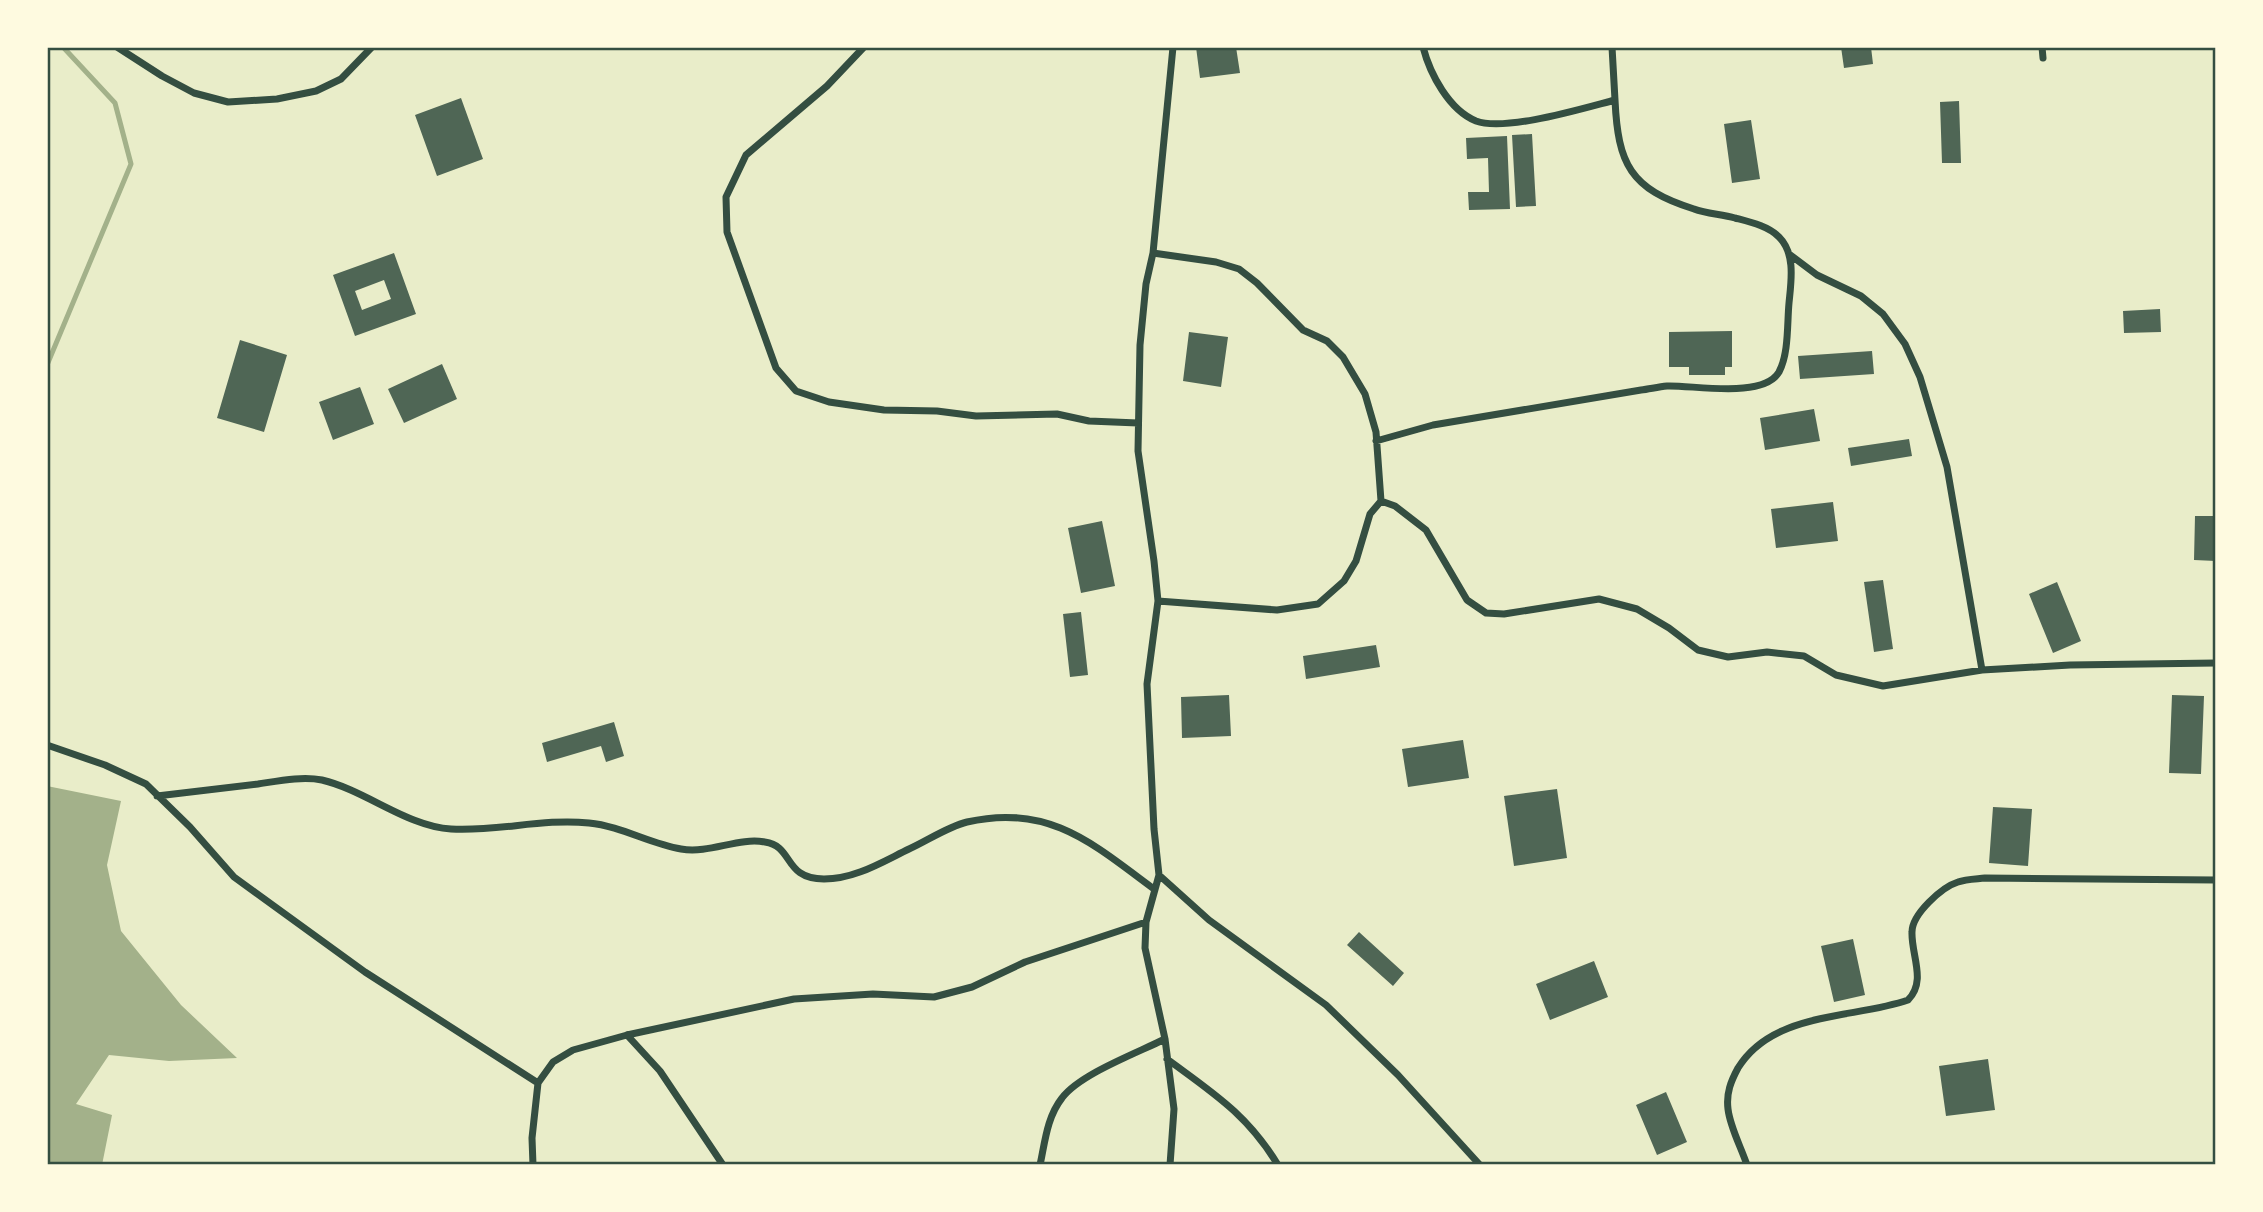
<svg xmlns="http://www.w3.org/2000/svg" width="2263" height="1212" viewBox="0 0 2263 1212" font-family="'Fira Sans',sans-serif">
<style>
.water{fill:#a3b18a}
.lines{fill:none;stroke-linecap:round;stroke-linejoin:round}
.stream{stroke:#a3b18a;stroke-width:5}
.building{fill:#4f6655;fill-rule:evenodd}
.minor{stroke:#344e41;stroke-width:7}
.neatline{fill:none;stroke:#344e41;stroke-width:2.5}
</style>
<rect width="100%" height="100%" fill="#e9edc9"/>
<!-- water -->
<path class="water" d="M47,786L121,801L107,865L121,931L181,1005L237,1058L169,1061L109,1055L76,1104L112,1115L102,1165H47Z"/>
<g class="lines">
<!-- stream -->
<path class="stream" d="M47,365L131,164L115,103L63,47"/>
</g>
<!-- building -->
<path class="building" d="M1196,47H1236L1240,73L1200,78Z
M1841,47H1871L1873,64L1844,68Z
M461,98L483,159L437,176L415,115Z
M1959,101L1961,163H1942L1940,102Z
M1751,120L1760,179L1732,183L1724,124Z
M1532,134L1536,206L1516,207L1512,135Z
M1507,136L1510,209L1469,210L1468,192H1489L1488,158L1467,159L1466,138Z
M394,253L416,314L355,336L333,275ZM384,280L391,299L362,310L355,291Z
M2160,309L2161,332L2124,333L2123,311Z
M1732,331V367H1725V375H1689V367H1669V332Z
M1189,332L1228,337L1221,387L1183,381Z
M240,340L287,355L264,432L217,418Z
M1872,351L1874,374L1800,379L1798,356Z
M442,364L457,399L404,423L388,389Z
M360,387L374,424L333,440L319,402Z
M1814,409L1820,441L1765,450L1760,418Z
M1909,439L1912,456L1851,466L1848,448Z
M1833,502L1838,541L1776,548L1771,509Z
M2195,516H2216V561L2194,560Z
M1102,521L1115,586L1081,593L1068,528Z
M1883,580L1893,649L1874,652L1864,582Z
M2057,582L2081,641L2053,653L2029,594Z
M1081,612L1088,675L1070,677L1063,614Z
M1376,645L1380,667L1306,679L1303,656Z
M1229,695L1231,736L1182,738L1181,697Z
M2172,695L2204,696L2201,774L2169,773Z
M614,722L624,756L606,762L601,746L547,762L542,743Z
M1463,740L1469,778L1408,787L1402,749Z
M1557,789L1567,858L1514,866L1504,796Z
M1993,807L2032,809L2028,866L1989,863Z
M1359,932L1404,973L1393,986L1347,945Z
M1853,939L1865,995L1834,1002L1821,946Z
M1594,961L1608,997L1550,1020L1536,984Z
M1988,1059L1995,1110L1946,1116L1939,1066Z
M1666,1092L1687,1142L1657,1155L1636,1105Z"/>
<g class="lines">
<!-- minor -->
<path class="minor" d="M117,47L162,76L194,93L228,102L277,99L316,91L341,79L372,47
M864,47L827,86L746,155L726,197L727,232L776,368L796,391L829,402L884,410L937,411L976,416L1057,414L1089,421L1138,423
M1173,47L1153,253L1146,284L1140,345L1138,451L1154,561L1158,601L1147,684L1154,829L1159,875L1209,920L1326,1005L1398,1075L1480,1165
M1612,47L1615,100
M2042,47L2043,58
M1153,253L1216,262L1239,269L1257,283L1303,330L1327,341L1343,357L1365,394L1376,432L1381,501
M1789,254L1817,275L1861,296L1883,314L1905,344L1920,377L1947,467L1982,670
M1376,441L1433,425L1641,390C1649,389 1658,387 1667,386C1694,385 1763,399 1779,372C1789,353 1787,324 1789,303C1791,282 1796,254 1779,237C1768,226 1750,222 1735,218C1722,214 1707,214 1694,209C1630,189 1618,164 1615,100C1584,108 1505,132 1476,121C1449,110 1430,74 1423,47
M1158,601L1277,610L1318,604L1344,581L1356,561L1370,514L1381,501L1395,506L1426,530L1467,600L1486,613L1504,614L1599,599L1637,609L1669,628L1698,650L1728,657L1767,652L1804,656L1836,675L1883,686L1982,670L2070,665L2216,663
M47,745L105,765L146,784L190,827L234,877L365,972L538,1083L532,1138L533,1165
M157,796C191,792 225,788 258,784C278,781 302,776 322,780C365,790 408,827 451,829C497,832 542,818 589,823C621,826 650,844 681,849C710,854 738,837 765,842C794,846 783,879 824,879C855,879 882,862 909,849C927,841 947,827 967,822C1049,803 1093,844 1154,889
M1159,875L1146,922L1145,948L1165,1039L1174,1109L1170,1165
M627,1035L660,1071L723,1165
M1167,1059C1213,1093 1247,1114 1278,1165
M538,1083L553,1062L573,1050L627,1035L794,999L873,994L934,997L972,987L1025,962L1146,922
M1040,1165C1045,1142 1047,1117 1062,1098C1080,1074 1137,1053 1165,1039
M1747,1165C1741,1147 1730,1127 1728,1109C1726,1093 1731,1081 1738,1068C1773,1011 1854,1019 1908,1000C1927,981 1911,955 1912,932C1912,914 1942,887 1958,882C1966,879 1977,879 1985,878L2216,880"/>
</g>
<!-- border -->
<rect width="2263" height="1212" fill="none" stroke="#fefae0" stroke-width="98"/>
<rect x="49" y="49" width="2165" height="1114" class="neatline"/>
</svg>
